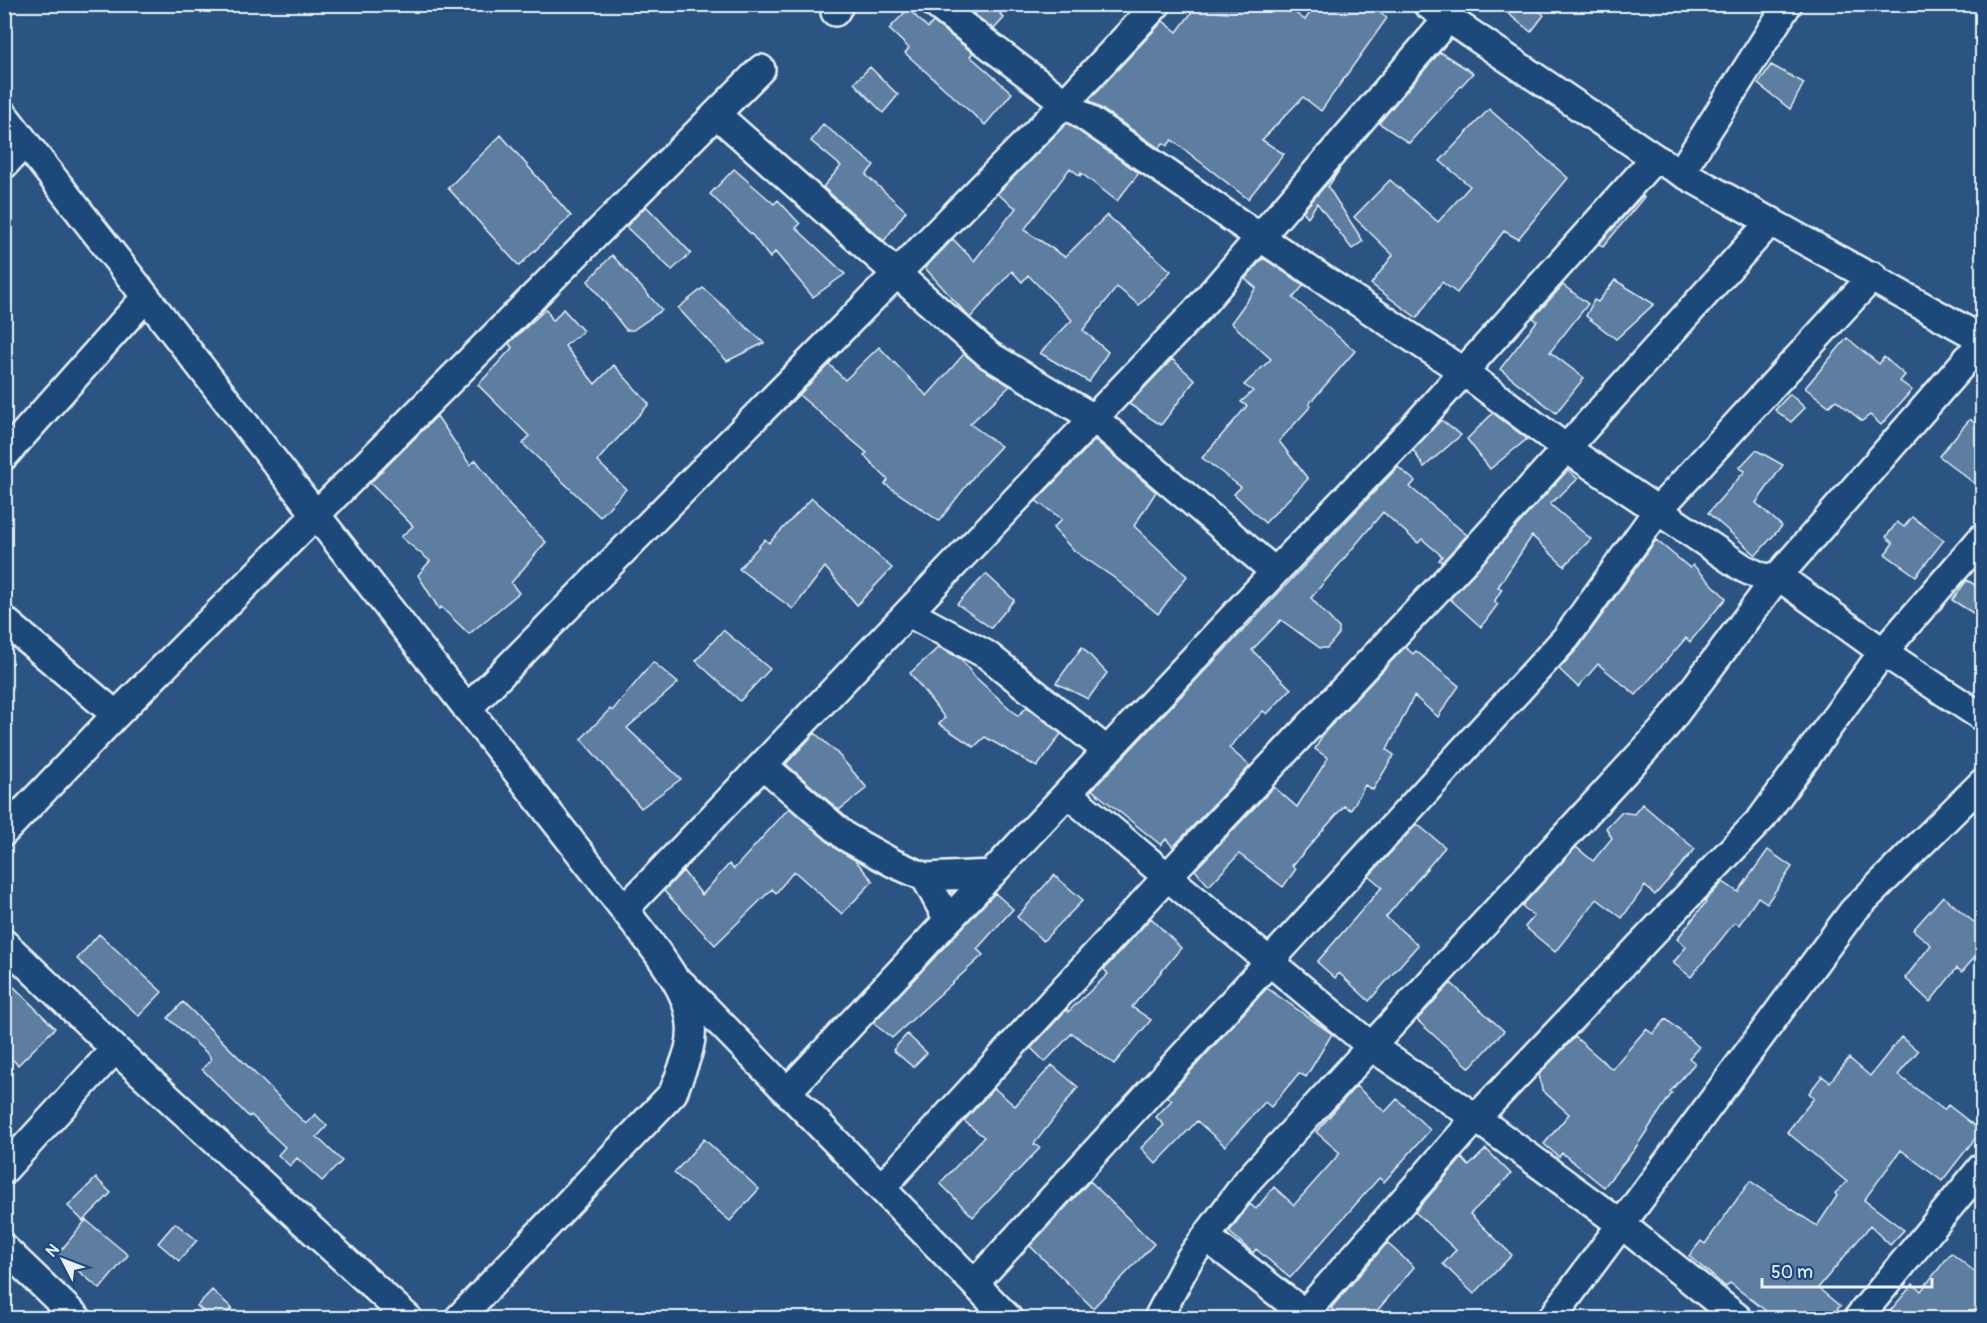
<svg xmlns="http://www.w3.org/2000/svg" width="1987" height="1323" viewBox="0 0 1987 1323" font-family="Pangolin,sans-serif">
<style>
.building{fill:#5d7da1;stroke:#e8f1f8;stroke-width:1.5}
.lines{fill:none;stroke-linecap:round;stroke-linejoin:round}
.minor-casing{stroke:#e8f1f8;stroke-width:32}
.minor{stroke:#1f4a7a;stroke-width:27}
</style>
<rect width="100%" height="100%" fill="#2b5482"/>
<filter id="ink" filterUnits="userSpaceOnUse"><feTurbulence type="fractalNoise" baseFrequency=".0167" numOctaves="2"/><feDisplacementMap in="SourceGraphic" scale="12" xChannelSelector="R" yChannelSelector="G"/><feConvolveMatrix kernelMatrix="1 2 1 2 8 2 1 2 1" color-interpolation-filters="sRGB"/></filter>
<g filter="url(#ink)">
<!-- building -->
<path class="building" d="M982,4H1010L1000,14L1004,18L994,29L974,14Z
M1198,4H1283L1305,20L1316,4H1367L1387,18L1321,111L1303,97L1262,140L1284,154L1248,199L1172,140L1167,146L1163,143L1159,148L1089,100L1163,21L1177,32Z
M1496,4H1531L1544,15L1531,32Z
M908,9L928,28L933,22L973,53L970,56L1012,93L985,125L905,53L909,48L889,29Z
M1440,52L1473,73L1409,143L1379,123Z
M1771,65L1804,83L1790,109L1758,84Z
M870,67L898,95L883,113L854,83Z
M1489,109L1568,178L1518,239L1504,231L1457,293L1442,282L1417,318L1371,284L1393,255L1354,217L1390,180L1438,222L1470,186L1440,161Z
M1067,123L1139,173L1117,201L1081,173L1080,176L1070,168L1024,230L1065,257L1107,215L1171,271L1139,305L1117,287L1083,330L1108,352L1089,382L1040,353L1072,320L1028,275L1022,282L1012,271L970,318L925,268L953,239L974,261L1016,208L997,194Z
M823,124L874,165L866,175L906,211L884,241L823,187L841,166L811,141Z
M501,135L571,216L519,266L448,188Z
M734,169L774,204L778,200L800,224L796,228L845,274L813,297L775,252L770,258L753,236L710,194Z
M1340,169L1328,187L1363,241L1352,249L1317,203L1308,217L1303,211Z
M1642,196L1644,197L1603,247L1599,244Z
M646,206L691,253L672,270L626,227Z
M612,255L662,310L633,330H626L588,281Z
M1263,258L1304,285L1293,298L1355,351L1309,404L1311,406L1279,441L1308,479L1265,523L1234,494L1241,487L1202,458L1247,406L1241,402L1253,391L1244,385L1271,359L1231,323L1256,288L1245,279Z
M1615,280L1654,304L1616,339L1586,316L1594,300L1598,302Z
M1563,285L1588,304L1550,352L1584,378L1556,413L1500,369L1537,321L1533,318Z
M703,288L764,343L727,361L678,308Z
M546,309L553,321L563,309L583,331L565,346L595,384L614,365L649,404L597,461L626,489L600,517L523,444L529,436L478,385L512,348L509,343Z
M1847,338L1879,364L1884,357L1905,375L1900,381L1912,390L1881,425L1870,415L1862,421L1836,400L1829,406L1805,388Z
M879,347L927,396L964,354L981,368L1010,386L970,424L1001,446L977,472L939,521L885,484L888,480L864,455L867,453L799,395L829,364L845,380Z
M1172,359L1195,380L1161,425L1129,404Z
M1790,394L1805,408L1791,422L1775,410Z
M1493,413L1527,439L1490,469L1467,439Z
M437,416L470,465L476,460L510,506L546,542L511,583L519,593L469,634L441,607L439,609L418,575L430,561L401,537L413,526L370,483Z
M1970,419L1983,430V490L1939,456Z
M1441,420L1461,435L1424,467L1413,450Z
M1095,440L1156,492L1134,526L1187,576L1158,614L1113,577L1073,550L1053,528L1062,519L1036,501Z
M1756,450L1783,465L1756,503L1782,526L1756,555L1708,513L1745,471L1739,468Z
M1398,467L1415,481L1410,487L1467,535L1442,562L1439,560L1442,556L1422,539L1418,543L1383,512L1311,598L1339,628V634L1327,648H1320L1281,620L1252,650L1291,689L1267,714L1263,711L1229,748L1250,766L1173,847L1166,839L1161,845L1092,790Z
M1568,470L1578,479L1550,504L1591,539L1564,566L1532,536L1498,587L1502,589L1494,602L1498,604L1481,627L1450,599Z
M812,498L892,568L857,605L825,567L793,609L739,569L765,539L769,543Z
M1912,517L1944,540L1916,576L1885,554L1893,543L1886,537L1897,522L1904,527Z
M1656,540L1690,568L1693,565L1726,598L1690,642L1686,638L1636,695L1598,664L1578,687L1559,669L1579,647Z
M986,574L1014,600L991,628L957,604Z
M1967,580L1983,590V605L1976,615L1952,600Z
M723,630L770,669L740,701L696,661Z
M939,647L961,659L973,675L1018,716L1027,707L1061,734L1037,767L985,737L974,747L939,724L945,718L910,673Z
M1082,647L1107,673L1088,699L1056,683Z
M1405,647L1413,654L1416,651L1459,686L1438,717L1414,696L1387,750L1394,755L1373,790L1365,785L1351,810L1344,806L1292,866L1296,869L1283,887L1239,854L1209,886L1195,870L1274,787L1297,807L1328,758L1315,749L1324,733Z
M653,662L678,683L627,728L681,779L641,808L581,739L610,709L612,711Z
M815,733L837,753L867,788L839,810L786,764Z
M1642,804L1695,849L1655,895L1645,886L1622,918L1597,899L1555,952L1525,927L1534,916L1522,906L1576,847L1593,861L1612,838L1606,828L1621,812L1634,814Z
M789,808L836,849L855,860L873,881L842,914L794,871L776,893L772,889L715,945L664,891L683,871L702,895L729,864L734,869Z
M1417,824L1445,847L1386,917L1418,945L1369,1001L1339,973L1335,978L1317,962L1382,887L1369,876Z
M1768,850L1792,867L1767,903L1758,897L1739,925L1735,922L1691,977L1673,963L1686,947L1677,939L1706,902L1705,901L1723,882L1738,892Z
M1054,875L1083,900L1043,941L1017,917Z
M995,893L1013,909L977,949L983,955L892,1038L873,1023Z
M1943,896L1983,930V948L1962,972L1957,968L1930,1002L1905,978L1931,945L1913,930Z
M1151,918L1181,948L1132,1007L1151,1020L1114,1064L1072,1033L1045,1062L1031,1048L1067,1009L1068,1012L1108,974L1104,969Z
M99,934L162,992L139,1016L77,959Z
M4,977L55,1028L18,1065L4,1051Z
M1451,983L1504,1031L1470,1068L1417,1020Z
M1267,988L1332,1034L1306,1077L1299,1073L1271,1107L1265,1102L1225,1146L1197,1121L1156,1164L1141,1148L1164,1125L1156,1117L1172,1100L1167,1097Z
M183,1002L306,1124L315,1114L327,1126L317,1137L342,1161L322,1181L297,1158L290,1166L278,1155L285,1147L251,1115L249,1117L202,1069L211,1060L209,1055L168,1018Z
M1666,1019L1699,1047L1689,1058L1695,1063L1670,1092L1672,1093L1634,1150L1604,1187L1562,1153L1559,1157L1544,1144L1569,1114L1542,1090L1539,1074L1575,1037L1612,1069L1646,1029L1653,1034Z
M907,1034L927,1053L913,1067L893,1050Z
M1901,1037L1918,1051L1898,1075L1944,1110L1948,1105L1981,1131L1942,1181L1901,1150L1864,1200L1904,1230L1890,1245L1870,1226L1818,1288L1840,1306L1830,1318H1775L1730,1283L1726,1287L1689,1256L1701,1241L1705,1244L1750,1181L1817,1226L1837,1196L1835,1193L1847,1182L1787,1132L1814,1098L1809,1093L1822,1076L1830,1082L1849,1058L1870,1076Z
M1052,1065L1078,1087L1034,1144L1040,1148L973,1217L940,1183L984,1137L964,1121L994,1088L1015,1106Z
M1356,1086L1385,1112L1397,1099L1430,1130L1384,1182L1379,1178L1290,1278L1256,1249L1253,1253L1229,1232L1250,1204L1256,1209L1274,1187L1294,1205L1340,1153L1316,1132Z
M704,1139L759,1189L730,1221L674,1173Z
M1486,1149L1511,1174L1470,1214L1512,1255L1474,1294L1443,1264L1456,1250L1415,1212L1462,1158L1469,1166Z
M96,1178L111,1193L83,1221L68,1206Z
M1090,1181L1154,1244L1093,1308L1030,1246Z
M86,1220L128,1255L100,1289L58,1254Z
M175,1223L197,1240L179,1261L158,1243Z
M1387,1243L1414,1267L1371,1318H1343L1331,1308Z
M1951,1253L1983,1278V1318H1884L1913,1284L1921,1291Z
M212,1290L232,1308L223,1318H211L197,1306Z"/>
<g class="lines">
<defs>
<path id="minor" d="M935,4L1065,103L1261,238L1464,372L1567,449L1743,568L1764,578L1778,576L1883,652L1982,717
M1427,4L1655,158L1982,339
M835,12L840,4
M716,114L989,355L1095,419L1275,572
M4,115L648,940C671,971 700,1008 689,1049C685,1064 678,1079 673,1093L459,1318
M4,165L25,142
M1681,172L1788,4
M4,456L145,298
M909,613L987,655L1107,751
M4,620L116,715
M467,709L1065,103L1157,4
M763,765L846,837L893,863L925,877L992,874
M1068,794L1372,1047L1476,1118L1622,1225L1738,1318
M4,832L116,715L761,69
M925,877L948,920
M624,910L1198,309L1447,20
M4,943L115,1049L408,1318
M682,984L1008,1318
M787,1092L1275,572L1412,429L1655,158
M4,1170L115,1049
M882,1187L1166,878L1471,554L1771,221
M1206,1237L1310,1318
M4,1248L77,1318
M975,1283L1566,638L1658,510L1873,276
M1304,1314L1476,1118L1762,818L1883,652L1982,538
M1158,1318L1188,1261L1248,1180L1663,730L1778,576L1982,342
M1552,1318L1853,911L1982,783
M1858,1318L1982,1167"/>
</defs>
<!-- minor casing -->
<use href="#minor" class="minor-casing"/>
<!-- minor -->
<use href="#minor" class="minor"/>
</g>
</g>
<!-- margin -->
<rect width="1987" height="1323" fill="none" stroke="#1f4a7a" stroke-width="24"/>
<rect x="12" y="12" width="1963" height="1299" fill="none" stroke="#e8f1f8" stroke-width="2" filter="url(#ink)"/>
<!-- north arrow -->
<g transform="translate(63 1260) rotate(312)" stroke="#1f4a7a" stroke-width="4.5" paint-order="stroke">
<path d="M0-4.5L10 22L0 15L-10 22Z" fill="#e8f1f8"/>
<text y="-9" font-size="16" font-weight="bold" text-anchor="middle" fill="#e8f1f8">N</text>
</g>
<!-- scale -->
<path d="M1762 1278v9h170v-9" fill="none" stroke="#e8f1f8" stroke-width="3"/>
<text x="1771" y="1278" font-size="18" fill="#e8f1f8" stroke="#1f4a7a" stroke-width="4.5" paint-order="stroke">50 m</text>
</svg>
